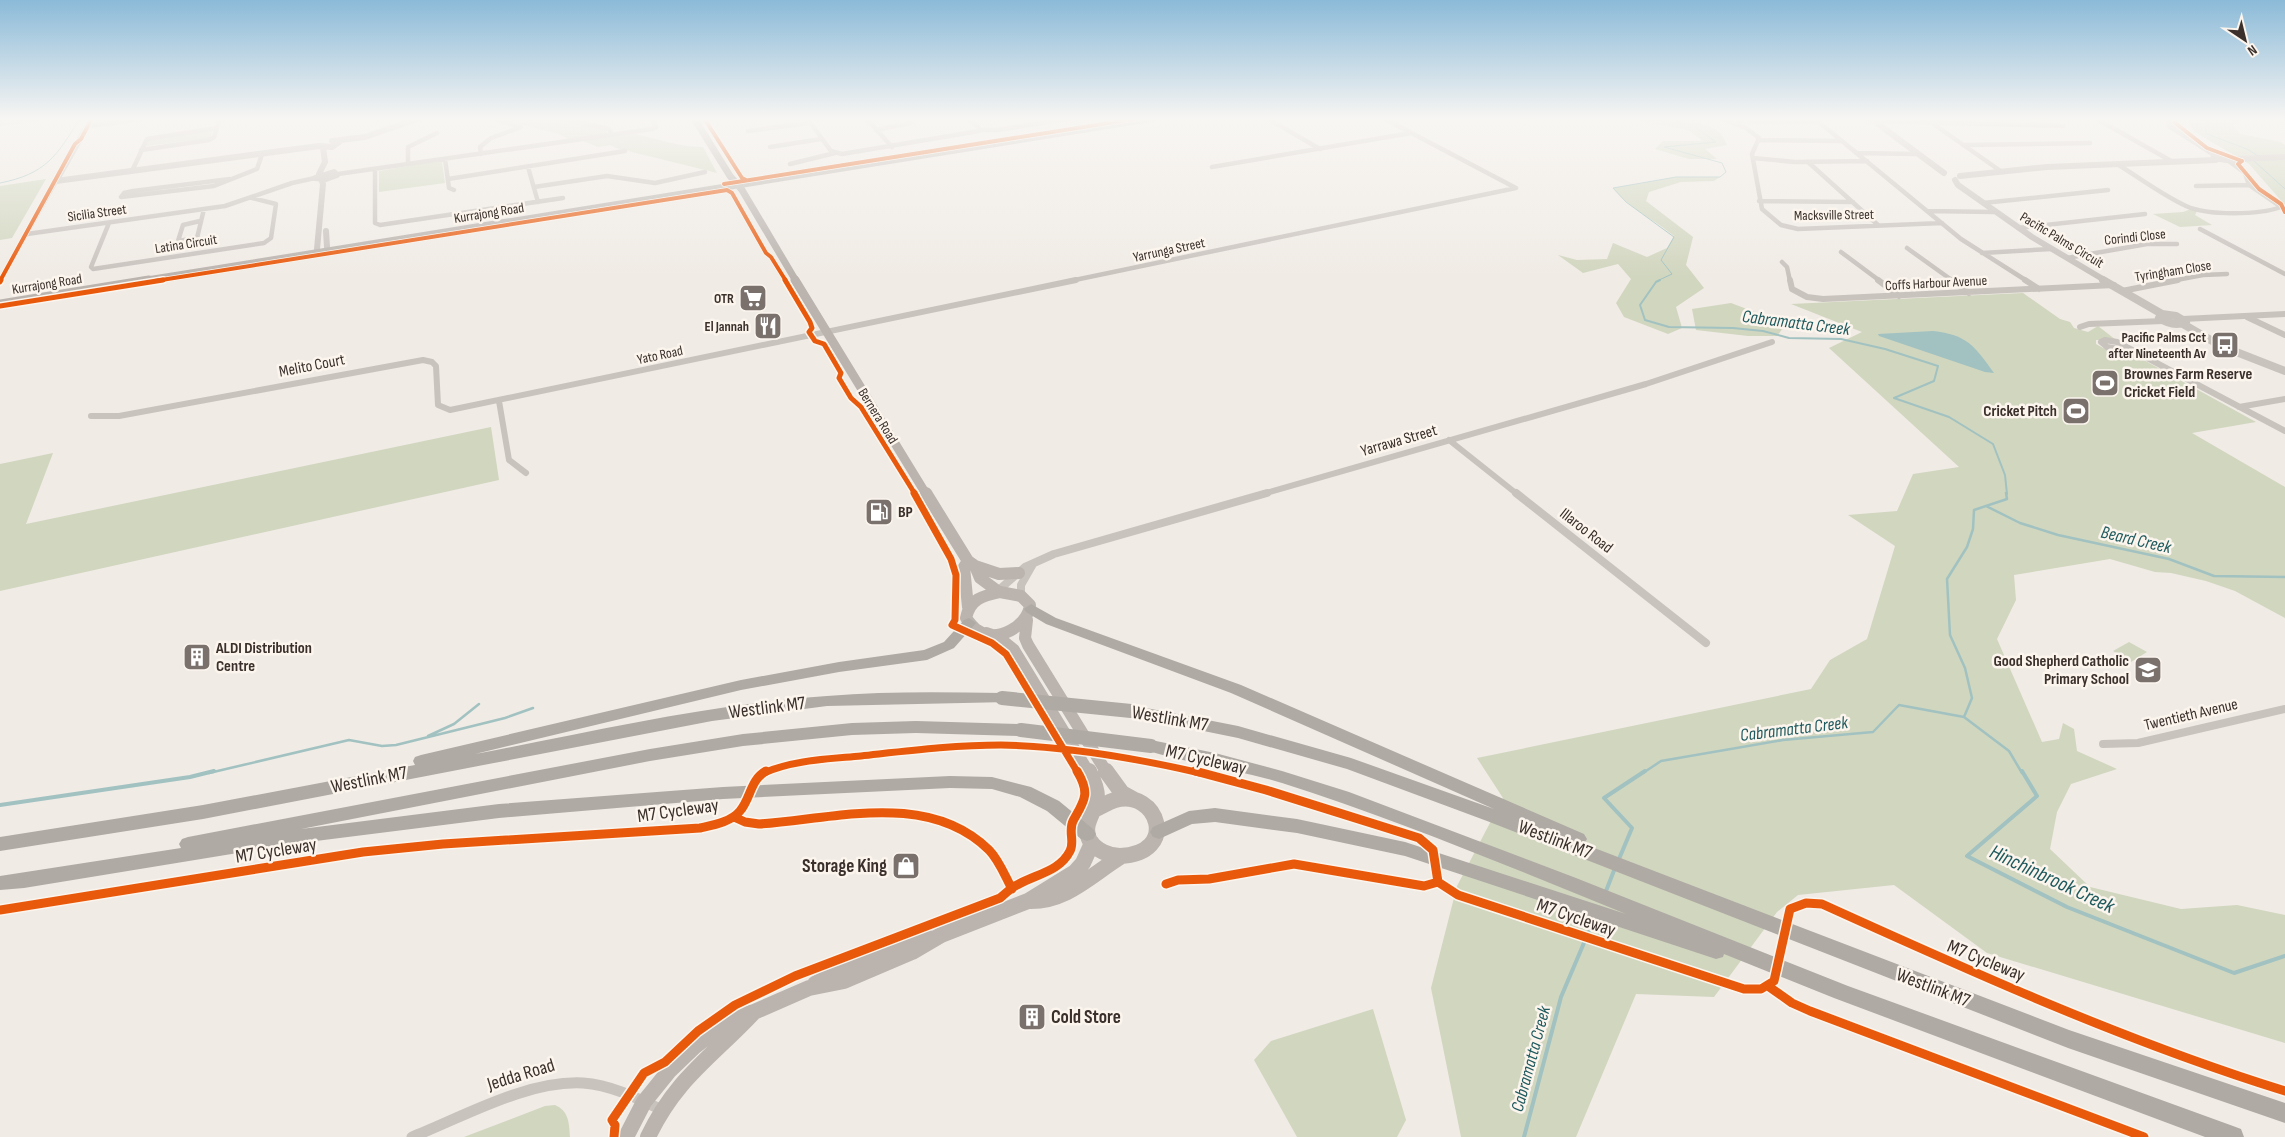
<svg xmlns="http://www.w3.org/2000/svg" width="2285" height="1137" viewBox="0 0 2285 1137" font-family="'Sofia Sans Condensed',sans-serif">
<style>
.green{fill:#d1d6bf}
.water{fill:#a1c2c1}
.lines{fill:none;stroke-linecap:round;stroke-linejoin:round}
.stream-far3{stroke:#a1c2c1;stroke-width:1}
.stream-far2{stroke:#a1c2c1;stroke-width:2}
.stream-far1{stroke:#a1c2c1;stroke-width:2.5}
.stream{stroke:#a1c2c1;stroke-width:4}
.minor-far3{stroke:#c9c3be;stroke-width:4.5}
.minor-far2{stroke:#c9c3be;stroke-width:6}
.minor-far1{stroke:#c9c3be;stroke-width:8}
.minor{stroke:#c9c3be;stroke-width:11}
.tertiary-far1{stroke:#c9c3be;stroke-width:6}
.tertiary{stroke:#c9c3be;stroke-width:8}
.secondary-far3{stroke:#bab3ae;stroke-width:7}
.secondary-far2{stroke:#bab3ae;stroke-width:9}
.secondary-far1{stroke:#bab3ae;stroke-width:12}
.secondary{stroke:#bab3ae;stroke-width:16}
.motorway{fill:#afaaa4;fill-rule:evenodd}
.motorway-bridge{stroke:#afaaa4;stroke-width:14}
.cycleway-far3-casing{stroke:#fbf5ee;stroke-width:5.5}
.cycleway-far2-casing{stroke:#fbf5ee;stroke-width:8}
.cycleway-far1-casing{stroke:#fbf5ee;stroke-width:10}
.cycleway-casing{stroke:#fbf5ee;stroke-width:12}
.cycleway-far3{stroke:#e8590c;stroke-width:4}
.cycleway-far2{stroke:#e8590c;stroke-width:5}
.cycleway-far1{stroke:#e8590c;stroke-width:7}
.cycleway{stroke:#e8590c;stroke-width:9}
.labels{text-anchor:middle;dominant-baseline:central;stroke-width:5;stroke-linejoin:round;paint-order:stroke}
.far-street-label{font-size:14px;fill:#3b302b;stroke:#fbf5ee}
.far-poi-label{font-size:14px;font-weight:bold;fill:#3b302b;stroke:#fbf5ee;text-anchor:end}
.street-label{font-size:16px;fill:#3b302b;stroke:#fbf5ee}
.poi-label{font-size:16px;font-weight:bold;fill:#3b302b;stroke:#fbf5ee;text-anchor:start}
.water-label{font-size:18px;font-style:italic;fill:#1f5a5e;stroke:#fbf5ee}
.near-street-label{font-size:19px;fill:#3b302b;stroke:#fbf5ee}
.near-poi-label{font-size:19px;font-weight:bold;fill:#3b302b;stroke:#fbf5ee;text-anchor:end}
.near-water-label{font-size:21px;font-style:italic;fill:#1f5a5e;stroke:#fbf5ee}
</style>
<rect width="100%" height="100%" fill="#f0ebe5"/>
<!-- green -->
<path class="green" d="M0,118H67L0,126Z
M496,118H555L606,130L608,135L570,140L559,134Z
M1621,118C1646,118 1702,115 1721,134C1724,137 1725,142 1727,145L1705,149L1717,159H1689L1655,149L1663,141H1703L1688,130Z
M2186,118H2245L2233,125L2240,134L2281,142L2285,145V205L2249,164L2195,132Z
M213,130L210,138L146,146L148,141Z
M635,134C658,139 679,147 703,147L717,173L616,148L611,145L598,147L581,140Z
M437,161L442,162L445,183L379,192V171Z
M1676,177H1720L1714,181L1681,182L1649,192L1646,201L1693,237L1686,265L1704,288L1676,307L1682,328L1668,334L1624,317L1616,303L1631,279L1618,264L1583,273L1558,255L1577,260L1607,259L1613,243L1647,257L1667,248L1674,236C1654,219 1629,209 1613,188Z
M46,179L12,238L0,240V186Z
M2191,209L2197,211L2195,215L2212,225L2180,227L2153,214L2183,212Z
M2023,293L2060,319L2070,322L2074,328L2088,332L2098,326L2116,340H2096V344L2103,348L2131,353L2256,422L2192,433L2285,487V618L2235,591L2206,581L2171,573L2155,572L2110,559L2014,575L2016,600L1997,639L2042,742L2059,739L2063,723L2074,729L2077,751L2117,769L2071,784L2057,812L2050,849L2090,887L2181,909L2237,905L2285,915V1043L1987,953L1894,885L1798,895L1777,912L1714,997L1636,994L1576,1137H1461L1431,988L1457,886L1503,798L1477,758L1811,689L1830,660L1867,639L1895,546L1848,515L1897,511L1913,474L1959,467L1829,348L1862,332L1791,304Z
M1731,303L1786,324L1777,336H1748L1696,330L1692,309Z
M491,427L499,480L0,591V464L53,453L26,524Z
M2129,642L2147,652L2131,662L2113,651Z
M1373,1009L1406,1120L1397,1137H1297L1254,1060L1271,1041Z
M555,1105C569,1111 569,1123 570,1137H464L545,1106Z"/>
<!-- water -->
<path class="water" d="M1933,331C1967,335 1974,345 1994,373L1985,372L1879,336L1878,334Z"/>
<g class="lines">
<!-- stream-far3 -->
<path class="stream-far3" d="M2207,118L2208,126L2205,129L2207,134L2247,149L2258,156
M2254,161L2285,189
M0,183C46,174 57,156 80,118
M1657,281L1672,274L1661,260L1674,237L1626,202L1613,188L1676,177H1720L1726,172L1722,163L1664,147L1716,142L1694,126L1665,118"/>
<!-- stream-far2 -->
<path class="stream-far2" d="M1660,280L1656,282L1640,305L1645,320L1669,327L1733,328L1763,331L1789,338L1841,339L1885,349L1938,366L1934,381L1894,398L1949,417L1993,444L2005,475L2007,494"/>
<!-- stream-far1 -->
<path class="stream-far1" d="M1986,506L2020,523L2058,535L2169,559L2214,576L2285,577
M1964,717L2009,751L2022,773
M428,736L454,724L479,704
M209,773L349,740L382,746L396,745L505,718L533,708
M1643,773L1661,761L1783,740L1873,732L1899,705L1964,717L1972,698L1965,668L1950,635L1947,579L1967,547L1973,529L1974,510L2007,499L2006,493"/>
<!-- stream -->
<path class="stream" d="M2022,771L2037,796L1967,856L2067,907L2234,973L2285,956
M0,805L190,777L214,771
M1619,859L1632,828L1604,798L1645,771
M1606,891L1615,868
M1524,1137L1561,997L1595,917"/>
<!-- minor-far3 -->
<path class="minor-far3" d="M560,118L609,129L612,135
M807,118L831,151L842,154L979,131V128L968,118
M866,118L892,147
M1383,118L1516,188
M1719,118L1746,128L1759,138L1752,154L1762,209L1781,225L1798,229L1942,223
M1814,118L1961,239L2027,281
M2095,118L2173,162
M1270,120L1320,149
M1873,121L2063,126
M1738,122H1818
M1932,123L2002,172
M87,126L152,118
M876,130L911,123L907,118
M979,130H998L1072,118
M748,131L808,123
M1759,140L1842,141
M1964,145L2090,143
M770,147L821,139
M141,150L209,140L214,137L220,118
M1856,153L1916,154
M481,154L480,147L491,138L521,127L491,118
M1753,158L1795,162L1867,161
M445,159L449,188L454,190
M1808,162L1878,225
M408,164V147L437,133
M790,164L835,153
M2117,164C2140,178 2162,195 2186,206C2208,216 2259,215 2281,207L2249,185L2245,173L2230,162
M528,167L538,202
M1212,167L1411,133
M375,169V223L380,225L563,198
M132,171L147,139L217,128
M338,174L652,129L656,127L651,118
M230,179L133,191L124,193L121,197L214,186L257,169L262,154
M448,179L625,151
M2196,186L2249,185
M534,187L607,176L655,183L705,172
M1759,201L1853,202
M1983,203L2108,190
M1927,211L1994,212
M200,221L183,225L178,241L197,238L204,209
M109,223L91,267L93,269L264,243L271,238L276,204L252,198
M2018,228L2145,214
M2200,229L2285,274
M27,234L225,206L292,183L315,178
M1907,248L1953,281
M1841,252L1880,281
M1982,253L2051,249
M2067,258L2147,244H2177
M1782,262L1787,267L1790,281
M0,281L56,181
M1070,281L1516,188
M2171,281L2203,275L2227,274"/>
<!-- minor-far2 -->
<path class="minor-far2" d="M1790,280L1792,289L1807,297L1823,299L2114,285
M1878,280L1899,296
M1951,280L1969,293
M2025,280L2039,289
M0,282L1,280
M2122,291L2178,280
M2247,317L2285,335
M2183,319L2285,314
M2080,327L2089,324L2163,321
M2135,352L2107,347L2101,342L2105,340L2117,342L2285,431
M499,401L509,460L526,473
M2239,407L2285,399
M91,416H119L423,360L432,362L436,366L438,405L450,410L1076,280
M1449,440L1517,494
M1263,494L1646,384L1772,342"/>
<!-- minor-far1 -->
<path class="minor-far1" d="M1516,493L1706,643
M1000,592L1001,588L1025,567L1054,554L1267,493
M1021,597V585L1033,564
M2103,744L2138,743L2285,709"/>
<!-- minor -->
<path class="minor" d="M412,1137C463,1117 527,1080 583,1083C611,1085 637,1098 662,1110"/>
<!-- tertiary-far1 -->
<path class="tertiary-far1" d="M1870,118L1944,173
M2169,118L2170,126L2217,156
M332,141L365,137L420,118
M2215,156L2226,157L2234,161L2213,158Z
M2238,159L2285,157
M334,172L337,175L326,179L315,178Z
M319,174L325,162L323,147
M1960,176L2047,167L2216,160
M1955,180L1958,185L2032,237L2106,281
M56,181L319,146L332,147L339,142
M56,181L92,118
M326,231L327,247
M317,249L323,184L321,179"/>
<!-- tertiary -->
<path class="tertiary" d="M2103,280L2162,314
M2162,314L2176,316L2186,322C2176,326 2168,324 2159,318Z
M2183,324L2221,346L2285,371"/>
<!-- secondary-far3 -->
<path class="secondary-far3" d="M694,118L730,176L742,190L796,281
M141,281L1154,118"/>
<!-- secondary-far2 -->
<path class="secondary-far2" d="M795,280L926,494
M0,304L149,280"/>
<!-- secondary-far1 -->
<path class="secondary-far1" d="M926,493L968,561L975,566L980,578L999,592
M968,561L964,567L968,607
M975,566L999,574L1019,573
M1000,592L1021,596L1030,605C1028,626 997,644 977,630C973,627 969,622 966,618C970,599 982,596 1000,592Z
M1027,620L1025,638L1028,645L1107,773
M986,633L998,637L1014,650L1089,773"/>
<!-- secondary -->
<path class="secondary" d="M1089,771C1093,779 1097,788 1097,797C1096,813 1081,824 1090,841C1096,850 1109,856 1120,856C1180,854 1158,788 1115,800C1108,802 1101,807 1094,810
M1106,771L1122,793L1133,799
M1029,901C1067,902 1092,874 1122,856
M815,984L870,956L929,938
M626,1137L644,1102L669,1071L694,1047L731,1018L754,1012L809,988L844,981L912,952L941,935L1028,901L1075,872L1083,863L1092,843
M648,1137C676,1078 712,1057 754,1012"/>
<!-- motorway -->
<path class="motorway" d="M1031,604L1056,618L1241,685L1584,834L1587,839L1584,844L2069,1030L2285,1103V1123L2068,1048L1487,821L1347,769L1238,738L1125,715L1123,711L1125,707L1131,705L1238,726L1351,758L1494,809L1231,693L1046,624L1026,612L1024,609Z
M969,618L976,623L954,648L927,660L839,672L741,690L475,754C592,732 709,704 827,696C885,691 944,692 1002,693L1008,694L1010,698L1008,702L827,706L712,721L203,819L0,851V837L203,805L415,765L413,761L415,757L421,755L741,680L839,662L924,650L944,642L964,620Z
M916,721L1021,724L1027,726L1029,730L1027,734L1021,736L916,733L852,735L743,746L650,761L301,829L499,804L723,787L950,776L992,777L1031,787L1059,801L1093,829L1096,834L1093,839L1087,841L1081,839L1047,811L1020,797L992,789L950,788L723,799L499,818L292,844L24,888L0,890V876L181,848L179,844L182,839L188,837L650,749L743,734L852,723Z
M1151,740L1215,753L1282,771L1349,792L1576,878L1848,986L2233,1126L2241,1129L2244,1137H2205L1834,998L1724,954L1723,957L1716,959L1405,856L1297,833L1215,822L1192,824L1159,839L1153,837L1150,832L1153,827L1189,811L1215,808L1297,819L1405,842L1626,914C1513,868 1398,820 1282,783C1237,769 1190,764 1145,750L1143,746L1145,742Z"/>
<!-- motorway-bridge -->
<path class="motorway-bridge" d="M1002,698L1131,711
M1021,730L1151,746"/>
<defs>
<path id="cycleway-far3" d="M704,118L742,178L746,180
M2174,122L2207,148L2242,161
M2242,161L2238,164L2259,189L2281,204L2285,212
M724,184L1140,118
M0,281L75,144L81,139L92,118
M155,281L727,190L732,193L766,253L771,257L786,281"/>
<path id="cycleway-far2" d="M785,280L810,322L812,328L809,332L815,341L824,344L841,373L839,378L851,398L861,407L915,494
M0,282L1,280
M0,306L163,280"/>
<path id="cycleway-far1" d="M914,493L951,559L956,575L955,620L952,625L992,643L1006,654L1078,773
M764,773C792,760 829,759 861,756C907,751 954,745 1001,745C1068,746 1135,758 1200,773"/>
<path id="cycleway" d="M1195,771L1266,790L1419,838L1433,850L1438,882L1458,895L1744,989H1761L1774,981L1790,909L1806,903L1822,904C1972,972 2127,1042 2285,1091
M734,817L745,822L759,824C834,819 928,790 989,850C999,860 1005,876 1012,889
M1166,884L1178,880L1209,879L1294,864L1424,886L1438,882
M0,910L363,852L443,844L700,828C713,825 731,822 740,811C751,798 750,780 766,771
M1768,986L1792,1003L1810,1011L2144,1137
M614,1137L615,1125L612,1120L644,1073L665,1062L698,1031L735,1005L795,976L1000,898C1006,893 1012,887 1019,884C1037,874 1060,871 1070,851C1075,842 1068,831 1073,821C1084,801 1091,794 1077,771"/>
</defs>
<!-- cycleway-far3 casing -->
<use href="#cycleway-far3" class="cycleway-far3-casing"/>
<!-- cycleway-far2 casing -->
<use href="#cycleway-far2" class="cycleway-far2-casing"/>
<!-- cycleway-far1 casing -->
<use href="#cycleway-far1" class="cycleway-far1-casing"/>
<!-- cycleway casing -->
<use href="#cycleway" class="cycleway-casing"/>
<!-- cycleway-far3 -->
<use href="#cycleway-far3" class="cycleway-far3"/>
<!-- cycleway-far2 -->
<use href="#cycleway-far2" class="cycleway-far2"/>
<!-- cycleway-far1 -->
<use href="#cycleway-far1" class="cycleway-far1"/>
<!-- cycleway -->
<use href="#cycleway" class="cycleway"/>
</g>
<!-- sky -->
<linearGradient id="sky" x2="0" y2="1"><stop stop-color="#8bbad8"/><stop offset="0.43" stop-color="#f8f6f3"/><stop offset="1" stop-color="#f8f6f3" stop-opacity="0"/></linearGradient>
<rect width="2285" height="277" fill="url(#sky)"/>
<!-- icons -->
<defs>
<symbol id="supermarket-square" viewBox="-11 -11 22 22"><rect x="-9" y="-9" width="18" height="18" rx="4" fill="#7a716c" stroke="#fbf5ee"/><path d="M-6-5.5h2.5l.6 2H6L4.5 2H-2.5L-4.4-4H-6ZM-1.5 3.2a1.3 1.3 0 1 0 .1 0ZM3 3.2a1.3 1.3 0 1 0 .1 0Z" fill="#fff"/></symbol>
<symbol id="restaurant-square" viewBox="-11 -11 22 22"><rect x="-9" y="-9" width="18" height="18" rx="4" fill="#7a716c" stroke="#fbf5ee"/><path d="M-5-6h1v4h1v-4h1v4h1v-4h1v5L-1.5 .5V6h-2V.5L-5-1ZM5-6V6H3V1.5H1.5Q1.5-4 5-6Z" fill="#fff"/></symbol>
<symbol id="bus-square" viewBox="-11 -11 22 22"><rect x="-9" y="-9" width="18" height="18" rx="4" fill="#7a716c" stroke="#fbf5ee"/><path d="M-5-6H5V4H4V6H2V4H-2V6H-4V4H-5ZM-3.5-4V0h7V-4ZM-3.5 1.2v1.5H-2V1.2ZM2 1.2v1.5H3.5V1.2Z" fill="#fff"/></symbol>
<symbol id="stadium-square" viewBox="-11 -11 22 22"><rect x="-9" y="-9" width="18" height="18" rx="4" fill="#7a716c" stroke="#fbf5ee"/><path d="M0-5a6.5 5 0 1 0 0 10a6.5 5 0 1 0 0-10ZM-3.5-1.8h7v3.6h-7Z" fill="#fff"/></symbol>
<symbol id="fuel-square" viewBox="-11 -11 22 22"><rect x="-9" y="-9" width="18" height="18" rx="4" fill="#7a716c" stroke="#fbf5ee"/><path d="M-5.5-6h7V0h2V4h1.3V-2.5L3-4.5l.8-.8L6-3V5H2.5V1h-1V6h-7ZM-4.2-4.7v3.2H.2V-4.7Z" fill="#fff"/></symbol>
<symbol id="building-square" viewBox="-11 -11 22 22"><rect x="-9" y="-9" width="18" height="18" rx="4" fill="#7a716c" stroke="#fbf5ee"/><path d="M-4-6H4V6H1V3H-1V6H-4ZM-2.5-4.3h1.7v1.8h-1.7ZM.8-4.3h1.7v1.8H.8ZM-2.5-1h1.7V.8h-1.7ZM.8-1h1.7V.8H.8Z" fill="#fff"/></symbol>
<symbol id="school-square" viewBox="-11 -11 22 22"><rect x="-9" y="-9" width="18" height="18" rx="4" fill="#7a716c" stroke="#fbf5ee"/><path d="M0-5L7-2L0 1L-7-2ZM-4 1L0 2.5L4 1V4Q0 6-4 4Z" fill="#fff"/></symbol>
<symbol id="shop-square" viewBox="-11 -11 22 22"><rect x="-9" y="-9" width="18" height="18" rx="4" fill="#7a716c" stroke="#fbf5ee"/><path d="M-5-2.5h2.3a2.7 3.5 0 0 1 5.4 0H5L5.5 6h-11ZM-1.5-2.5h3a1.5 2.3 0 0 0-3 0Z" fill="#fff"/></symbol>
</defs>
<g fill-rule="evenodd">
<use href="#supermarket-square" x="737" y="282" width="32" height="32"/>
<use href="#restaurant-square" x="752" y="310" width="32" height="32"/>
<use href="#bus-square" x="2209" y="329" width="32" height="32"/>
<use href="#stadium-square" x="2089" y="367" width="32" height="32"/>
<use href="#stadium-square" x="2060" y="395" width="32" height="32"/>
<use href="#fuel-square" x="863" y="496" width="32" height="32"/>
<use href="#building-square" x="181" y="641" width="32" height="32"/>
<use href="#school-square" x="2132" y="654" width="32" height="32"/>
<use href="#shop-square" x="890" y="850" width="32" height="32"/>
<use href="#building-square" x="1016" y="1001" width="32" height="32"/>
</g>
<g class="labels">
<!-- far-street labels -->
<g class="far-street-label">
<text transform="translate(97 213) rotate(-8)">Sicilia Street</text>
<text transform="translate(489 213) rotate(-9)">Kurrajong Road</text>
<text transform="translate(1834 215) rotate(-1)">Macksville Street</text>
<text transform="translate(2135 237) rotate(-6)">Corindi Close</text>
<text transform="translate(2062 240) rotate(31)">Pacific Palms Circuit</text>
<text transform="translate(186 244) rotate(-9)">Latina Circuit</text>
<text transform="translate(1169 250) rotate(-12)">Yarrunga Street</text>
<text transform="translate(2173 271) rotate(-9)">Tyringham Close</text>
<text transform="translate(1936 283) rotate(-3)">Coffs Harbour Avenue</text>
<text transform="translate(47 284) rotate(-9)">Kurrajong Road</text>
<text transform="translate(660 355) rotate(-12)">Yato Road</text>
<text transform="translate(878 416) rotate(58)">Bernera Road</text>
</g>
<!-- far-poi labels -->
<g class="far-poi-label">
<text x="734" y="298">OTR</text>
<text x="749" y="326">El Jannah</text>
<text x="2206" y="337">Pacific Palms Cct<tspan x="2206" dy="16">after Nineteenth Av</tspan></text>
</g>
<!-- street labels -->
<g class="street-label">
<text transform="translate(312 366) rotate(-11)">Melito Court</text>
<text transform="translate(1399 441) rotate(-16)">Yarrawa Street</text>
<text transform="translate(1586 531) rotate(38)">Illaroo Road</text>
<text transform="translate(2191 715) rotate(-13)">Twentieth Avenue</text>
</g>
<!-- poi labels -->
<g class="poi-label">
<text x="2124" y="374">Brownes Farm Reserve<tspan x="2124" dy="18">Cricket Field</tspan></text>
<text x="2057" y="411" text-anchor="end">Cricket Pitch</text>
<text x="898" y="512">BP</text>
<text x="216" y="648">ALDI Distribution<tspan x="216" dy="18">Centre</tspan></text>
<text x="2129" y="661" text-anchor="end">Good Shepherd Catholic<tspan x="2129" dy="18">Primary School</tspan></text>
</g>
<!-- water labels -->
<g class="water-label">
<text transform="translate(1796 323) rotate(7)">Cabramatta Creek</text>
<text transform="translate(2136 540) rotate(13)">Beard Creek</text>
<text transform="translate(1794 729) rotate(-7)">Cabramatta Creek</text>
<text transform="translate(1531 1059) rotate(-75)">Cabramatta Creek</text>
</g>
<!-- near-street labels -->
<g class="near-street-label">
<text transform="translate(767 708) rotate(-7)">Westlink M7</text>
<text transform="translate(1170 719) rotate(10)">Westlink M7</text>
<text transform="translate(1206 760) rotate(13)">M7 Cycleway</text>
<text transform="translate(369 780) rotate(-11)">Westlink M7</text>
<text transform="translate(678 811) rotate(-8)">M7 Cycleway</text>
<text transform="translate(1555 840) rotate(21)">Westlink M7</text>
<text transform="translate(276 851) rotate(-9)">M7 Cycleway</text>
<text transform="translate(1576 918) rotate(19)">M7 Cycleway</text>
<text transform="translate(1986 961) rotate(22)">M7 Cycleway</text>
<text transform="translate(1933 988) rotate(21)">Westlink M7</text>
<text transform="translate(521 1075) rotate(-17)">Jedda Road</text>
</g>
<!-- near-poi labels -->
<g class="near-poi-label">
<text x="887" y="866">Storage King</text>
<text x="1051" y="1017" text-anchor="start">Cold Store</text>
</g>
<!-- near-water labels -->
<g class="near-water-label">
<text transform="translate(2052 879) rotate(25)">Hinchinbrook Creek</text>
</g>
</g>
<!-- north arrow -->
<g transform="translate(2245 40) rotate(145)" stroke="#fbf5ee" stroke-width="4" paint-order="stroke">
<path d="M0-4L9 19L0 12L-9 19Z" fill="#3b302b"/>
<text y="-8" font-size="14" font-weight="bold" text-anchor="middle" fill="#3b302b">N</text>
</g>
</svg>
